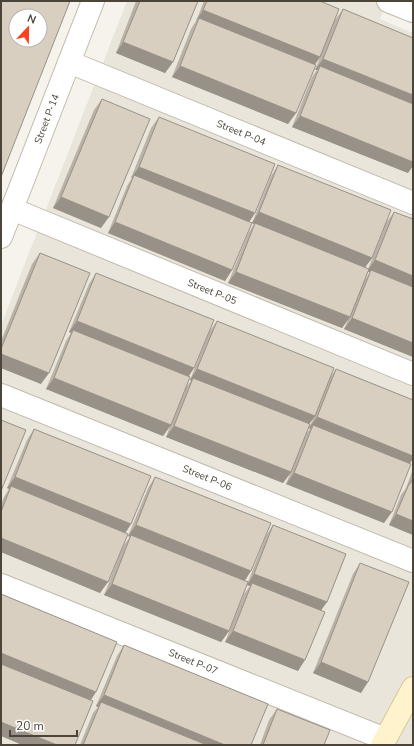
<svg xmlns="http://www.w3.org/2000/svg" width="414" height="746" viewBox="0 0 414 746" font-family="'Nunito Sans',sans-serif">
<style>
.residential{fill:#eae5da}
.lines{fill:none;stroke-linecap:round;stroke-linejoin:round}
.street-casing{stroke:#c2bbae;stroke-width:24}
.secondary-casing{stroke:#d6c79b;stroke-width:24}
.street{stroke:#fff;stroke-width:22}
.secondary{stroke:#fff3cd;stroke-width:22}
.wall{fill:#bab2a6;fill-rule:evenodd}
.shaded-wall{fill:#979187}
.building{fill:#d8cfc1;stroke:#979187;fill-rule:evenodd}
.labels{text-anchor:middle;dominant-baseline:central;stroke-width:3;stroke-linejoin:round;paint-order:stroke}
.street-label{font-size:10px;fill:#4b4439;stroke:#fff}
</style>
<rect width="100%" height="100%" fill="#f6f3ec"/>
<!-- residential -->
<path class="residential" d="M127,1H387L380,19L413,33V745H1V325Z"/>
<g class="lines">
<defs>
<path id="street" d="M388,1L413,11
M69,62L413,203
M12,209L413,374
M1,237L93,1
M1,395L413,561
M1,585L385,739"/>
<path id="secondary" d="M382,745L413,688"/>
</defs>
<!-- street casing -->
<use href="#street" class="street-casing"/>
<!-- secondary casing -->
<use href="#secondary" class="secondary-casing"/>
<!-- street -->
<use href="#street" class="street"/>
<!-- secondary -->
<use href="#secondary" class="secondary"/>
</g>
<!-- wall -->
<path class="wall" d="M136,1H198L173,62L165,73L116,53Z
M204,1H320L335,20L343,9L408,173L292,127L312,77L317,70H315L320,58L315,65L296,113L288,124L172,77L191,29L196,21Z
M102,99L101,228L53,208L94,110Z
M159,117L249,222L252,223L271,176L278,165L372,258L365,267L368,269L386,223L394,212L413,357L344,329L348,320L342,328L228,283L248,234L254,224L252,223L232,270L225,281L108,233L127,186L132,178H131L151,128ZM368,272H370L365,280Z
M40,253L41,384L1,368V341L32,264Z
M96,273L189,376L186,387L191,381L190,380L209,332L217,321L330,378L336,369L410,464L384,523L286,484L290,474L283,483L166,437L170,426L163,436L46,389L66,341L71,333L69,332L89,284ZM313,419L309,428L310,429L306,434L309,424Z
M34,429L131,524L125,533L100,593L1,552V504L4,497L9,489L7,488L27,440Z
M413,469V535L389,525L401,495L406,488Z
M155,477L244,581L248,582L266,536L273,525L327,602L321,610L298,671L225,642L244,594L250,586L247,585L229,631L221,642L104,595L123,546L130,537L128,536L148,488Z
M360,563L361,693L313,673L353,574Z
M124,645L251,745H80L93,713L98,707L96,706L117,656Z
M277,709L324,745H260L269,720Z"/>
<!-- shaded-wall -->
<path class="shaded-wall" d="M203,10L320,57L312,68L199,18L196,21Z
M123,42L173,62L165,73L116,53Z
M323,59L413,95V109L320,66L317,70H315Z
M180,66L296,113L288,124L172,77Z
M300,116L413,162V166L408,173L292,127Z
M139,167L255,213L248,224L134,175L132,178H131Z
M61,197L109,217L101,228L53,208Z
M259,212L372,258L364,269L252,223Z
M115,222L232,270L225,281L108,233Z
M375,260L413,276V290L371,270L370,272L367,271Z
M236,272L350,317L342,328L228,283Z
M352,318L413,343V357L344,329Z
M77,321L194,368L187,379L73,330L71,333L69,332Z
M1,354L49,373L41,384L1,368Z
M197,369L315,416L307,427L193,378L191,381L190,380Z
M54,378L171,425L163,436L46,389Z
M317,417L413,456V459L407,467L313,425L310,429L309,428Z
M174,426L291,472L283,483L166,437Z
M294,473L392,512L384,523L286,484Z
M15,477L131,524L124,535L11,486L9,489L7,488Z
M396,514L413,521V535L389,525Z
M136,525L251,571L244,582L128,536Z
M1,538L108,582L100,593L1,552Z
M254,574L327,602L319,613L252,583L250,586L247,585Z
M112,584L229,631L221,642L104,595Z
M233,631L305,660L298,671L225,642Z
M1,653L96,692L89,703L1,667Z
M321,662L368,682L361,693L313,673Z
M104,695L225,745H191L101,702L98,707L96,706Z
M1,722L57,745H22L1,736Z"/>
<!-- building -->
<path class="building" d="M1,1H70L1,177ZM16,16H40V40H16Z
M140,1H198L173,62L123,42Z
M207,1H320L339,9L320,57L203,10Z
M343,9L413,38V95L323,59Z
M199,18L316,65L296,113L180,66Z
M320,66L413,104V162L300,116Z
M102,99L150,119L109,217L61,197Z
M159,117L275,164L255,213L139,167Z
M278,165L391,210L372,258L259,212Z
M134,175L252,223L232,270L115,222Z
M394,212L413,219V276L375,260Z
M255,223L369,269L350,317L236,272Z
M40,253L90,273L49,373L1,354V349Z
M371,270L413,287V343L352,318Z
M96,273L214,320L194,368L77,321Z
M217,321L334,368L315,416L197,369Z
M73,330L190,377L171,425L54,378Z
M336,369L413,400V456L317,417Z
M193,378L310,424L291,472L174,426Z
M1,420L26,430L1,491Z
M313,425L411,464L392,512L294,473Z
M34,429L151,476L131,524L15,477Z
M155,477L271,523L251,571L136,525Z
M413,478V521L396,514L409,484H410Z
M11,486L128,534L108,582L1,538V512Z
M273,525L346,554L327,602L254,574Z
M131,535L248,582L229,631L112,584Z
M360,563L409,582L368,682L321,662Z
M252,583L325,612L305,660L233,631Z
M1,594L117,642L96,692L1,653Z
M124,645L268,704L251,745H225L104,695Z
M1,664L93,701L75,745H57L1,722Z
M101,702L207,745H83Z
M277,709L330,730L324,745H263Z"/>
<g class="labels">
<!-- street labels -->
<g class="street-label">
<text transform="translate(47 119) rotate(-69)">Street P-14</text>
<text transform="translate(241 133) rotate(22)">Street P-04</text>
<text transform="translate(212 292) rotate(22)">Street P-05</text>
<text transform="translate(207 478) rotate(22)">Street P-06</text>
<text transform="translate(193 662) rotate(22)">Street P-07</text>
</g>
</g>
<!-- border -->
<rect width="414" height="746" fill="none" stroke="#4b4439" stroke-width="4"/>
<!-- north arrow -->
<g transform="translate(28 28) rotate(22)"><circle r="19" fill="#ffffff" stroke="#b7b4b0"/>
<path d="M0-3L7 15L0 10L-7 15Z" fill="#fc3f1d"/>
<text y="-6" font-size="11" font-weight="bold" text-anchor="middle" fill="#4b4439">N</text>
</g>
<!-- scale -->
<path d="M10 730v6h67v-6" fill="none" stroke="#4b4439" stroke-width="2"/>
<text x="16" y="730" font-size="12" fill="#4b4439" stroke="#ffffff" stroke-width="3" paint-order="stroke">20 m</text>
</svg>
